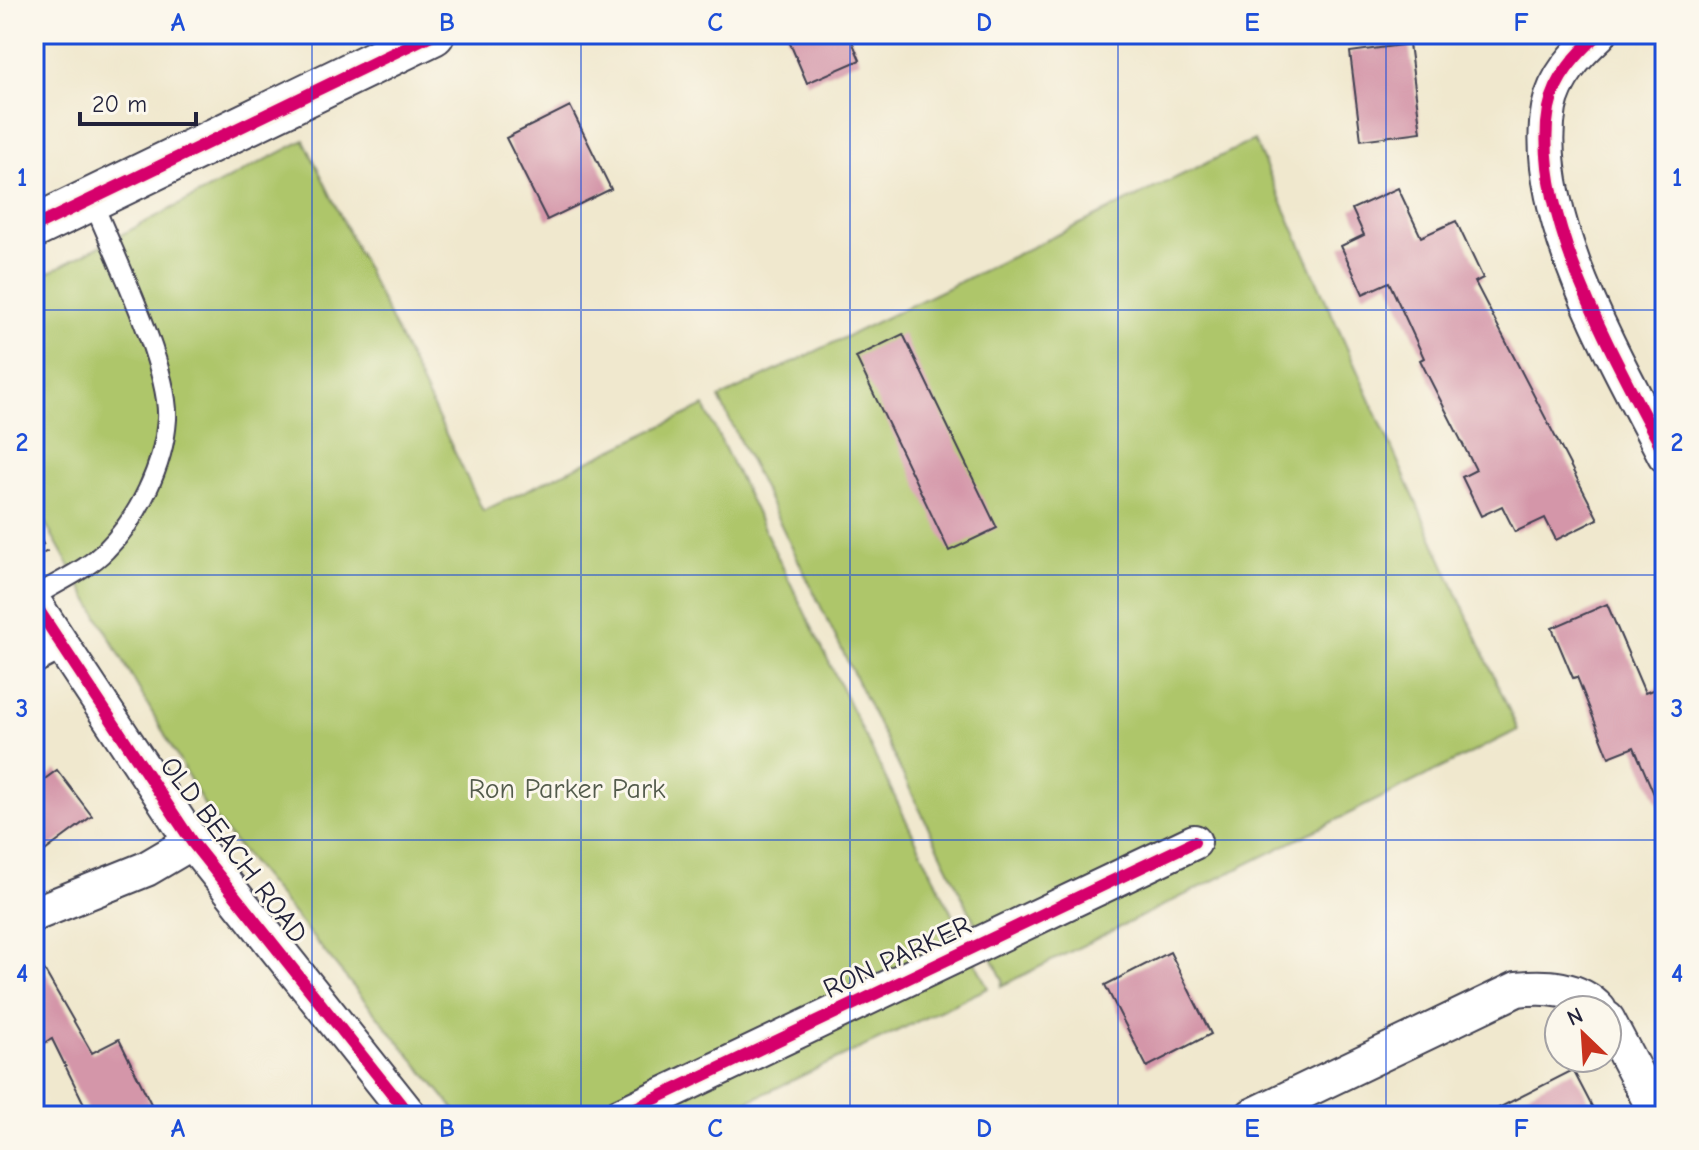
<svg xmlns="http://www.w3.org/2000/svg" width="1699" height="1150" viewBox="0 0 1699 1150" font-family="'Comic Neue',sans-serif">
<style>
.green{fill:#aec66b;stroke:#687453;stroke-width:2}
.building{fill:#d496a9}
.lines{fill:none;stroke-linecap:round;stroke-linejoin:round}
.service-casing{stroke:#414051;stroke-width:22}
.minor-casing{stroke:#414051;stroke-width:38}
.tertiary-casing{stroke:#414051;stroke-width:46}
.path{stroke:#414051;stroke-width:5;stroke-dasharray:6 6;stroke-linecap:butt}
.service{stroke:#fff;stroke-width:18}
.minor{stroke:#fff;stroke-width:34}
.tertiary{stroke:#fff;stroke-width:42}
.cycleway-casing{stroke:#fbf7ec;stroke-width:17}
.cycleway{stroke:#d6006c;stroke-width:12}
.grid{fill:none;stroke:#1d4ed8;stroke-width:2;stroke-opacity:0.55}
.labels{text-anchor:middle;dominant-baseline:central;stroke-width:6;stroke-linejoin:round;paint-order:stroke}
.park-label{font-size:28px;fill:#535b4c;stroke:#fbf7ec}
.street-label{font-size:28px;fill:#22223b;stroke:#fbf7ec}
.neatline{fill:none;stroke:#1d4ed8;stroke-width:3}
.grid-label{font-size:26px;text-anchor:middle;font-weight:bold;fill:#1d4ed8}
</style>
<rect width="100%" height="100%" fill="#fbf7ec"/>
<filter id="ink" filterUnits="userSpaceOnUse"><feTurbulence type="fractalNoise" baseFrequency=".0125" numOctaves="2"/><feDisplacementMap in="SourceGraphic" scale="16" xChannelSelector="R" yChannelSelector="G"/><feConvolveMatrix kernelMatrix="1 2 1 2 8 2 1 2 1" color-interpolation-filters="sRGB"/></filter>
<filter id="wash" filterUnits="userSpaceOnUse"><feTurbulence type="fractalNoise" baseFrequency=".006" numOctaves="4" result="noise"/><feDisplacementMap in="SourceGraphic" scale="32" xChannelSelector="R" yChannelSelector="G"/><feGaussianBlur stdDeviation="1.8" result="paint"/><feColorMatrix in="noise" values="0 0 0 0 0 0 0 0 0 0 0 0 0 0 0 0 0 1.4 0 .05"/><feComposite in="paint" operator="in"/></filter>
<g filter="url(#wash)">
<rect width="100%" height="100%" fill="#f0e8ce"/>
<!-- green -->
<path class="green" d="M304,140L483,511L704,406L988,988L717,1116H460L206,808L34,503V280Z
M1254,140L1518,730L1001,986L1003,980L719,398Z"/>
<g id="blocks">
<!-- building -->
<path class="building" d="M786,34H849L860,60L807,83Z
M1409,44L1421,132L1361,140L1350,52Z
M570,106L611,189L547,220L506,138Z
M1398,188L1421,237L1456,221L1483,278L1475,282L1598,519L1556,540L1545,518L1515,532L1502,506L1481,516L1462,477L1476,470L1420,360L1424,358L1389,282L1363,294L1341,246L1364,235L1352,209Z
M903,334L997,528L949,551L856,357Z
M1607,604L1645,693L1665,685V820L1634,747L1609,757L1577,677L1573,678L1552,628Z
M57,770L92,816L34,859V787Z
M34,952L92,1053L119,1039L157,1116H90L52,1039L34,1049Z
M1170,952L1211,1034L1147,1067L1105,985Z
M1573,1070L1597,1116H1483Z"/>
</g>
</g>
<g filter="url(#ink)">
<use href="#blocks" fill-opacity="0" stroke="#414051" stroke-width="2"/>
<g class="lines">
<defs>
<path id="service" d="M34,597C57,582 88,569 106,550C138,518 164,466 167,419C170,367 113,252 92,200
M34,665L63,650"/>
<path id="minor" d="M1599,34C1578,53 1555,77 1549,108C1530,215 1617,361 1665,455
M34,603L192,842L410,1116
M34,914L146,869L192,842
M1607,1019L1658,1116
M619,1116L1194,842
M1252,1116L1517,989C1546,986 1578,987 1599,1010"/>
<path id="tertiary" d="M34,227L433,34"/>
</defs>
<!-- service casing -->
<use href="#service" class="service-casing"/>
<!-- minor casing -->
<use href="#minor" class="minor-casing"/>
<!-- tertiary casing -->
<use href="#tertiary" class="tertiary-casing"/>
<!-- path -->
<path class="path" d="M34,530L46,553"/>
<!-- service -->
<use href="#service" class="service"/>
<!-- minor -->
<use href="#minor" class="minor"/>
<!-- tertiary -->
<use href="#tertiary" class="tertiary"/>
<defs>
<path id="cycleway" d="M1599,34C1578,53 1555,77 1549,108C1530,215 1617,361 1665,455
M34,227L433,34
M34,603L192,842L410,1116
M619,1116L1194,842"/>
</defs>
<!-- cycleway casing -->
<use href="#cycleway" class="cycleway-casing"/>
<!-- cycleway -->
<use href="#cycleway" class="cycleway"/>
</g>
</g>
<!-- grid -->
<path class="grid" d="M312,34V1116M581,34V1116M850,34V1116M1118,34V1116M1386,34V1116M34,310H1665M34,575H1665M34,840H1665"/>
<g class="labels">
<!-- park labels -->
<g class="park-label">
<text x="567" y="789">Ron Parker Park</text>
</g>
<!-- street labels -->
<g class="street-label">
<text transform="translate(234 850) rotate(53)">OLD BEACH ROAD</text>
<text transform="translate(897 957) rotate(-25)">RON PARKER</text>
</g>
</g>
<!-- margin -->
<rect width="1699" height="1150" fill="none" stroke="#fbf7ec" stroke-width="88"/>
<!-- north arrow -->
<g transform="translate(1583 1034) rotate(335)"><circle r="38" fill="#fbf7ec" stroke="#a4a2a5" stroke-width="2"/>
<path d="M0-6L14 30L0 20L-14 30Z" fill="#c8321e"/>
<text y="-12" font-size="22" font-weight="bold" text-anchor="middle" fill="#22223b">N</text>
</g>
<!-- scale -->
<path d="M80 112v12h116v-12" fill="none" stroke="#22223b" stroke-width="4"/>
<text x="92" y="112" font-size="24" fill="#22223b" stroke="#fbf7ec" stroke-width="6" paint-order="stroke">20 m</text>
<rect x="44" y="44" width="1611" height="1062" class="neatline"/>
<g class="grid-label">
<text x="178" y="31">A</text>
<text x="447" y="31">B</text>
<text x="715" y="31">C</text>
<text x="984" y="31">D</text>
<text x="1252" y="31">E</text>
<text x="1521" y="31">F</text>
<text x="22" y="186">1</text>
<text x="1677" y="186">1</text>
<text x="22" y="451">2</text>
<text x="1677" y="451">2</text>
<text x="22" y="717">3</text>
<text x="1677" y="717">3</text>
<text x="22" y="982">4</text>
<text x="1677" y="982">4</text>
<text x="178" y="1137">A</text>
<text x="447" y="1137">B</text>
<text x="715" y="1137">C</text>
<text x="984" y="1137">D</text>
<text x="1252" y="1137">E</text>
<text x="1521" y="1137">F</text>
</g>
</svg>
